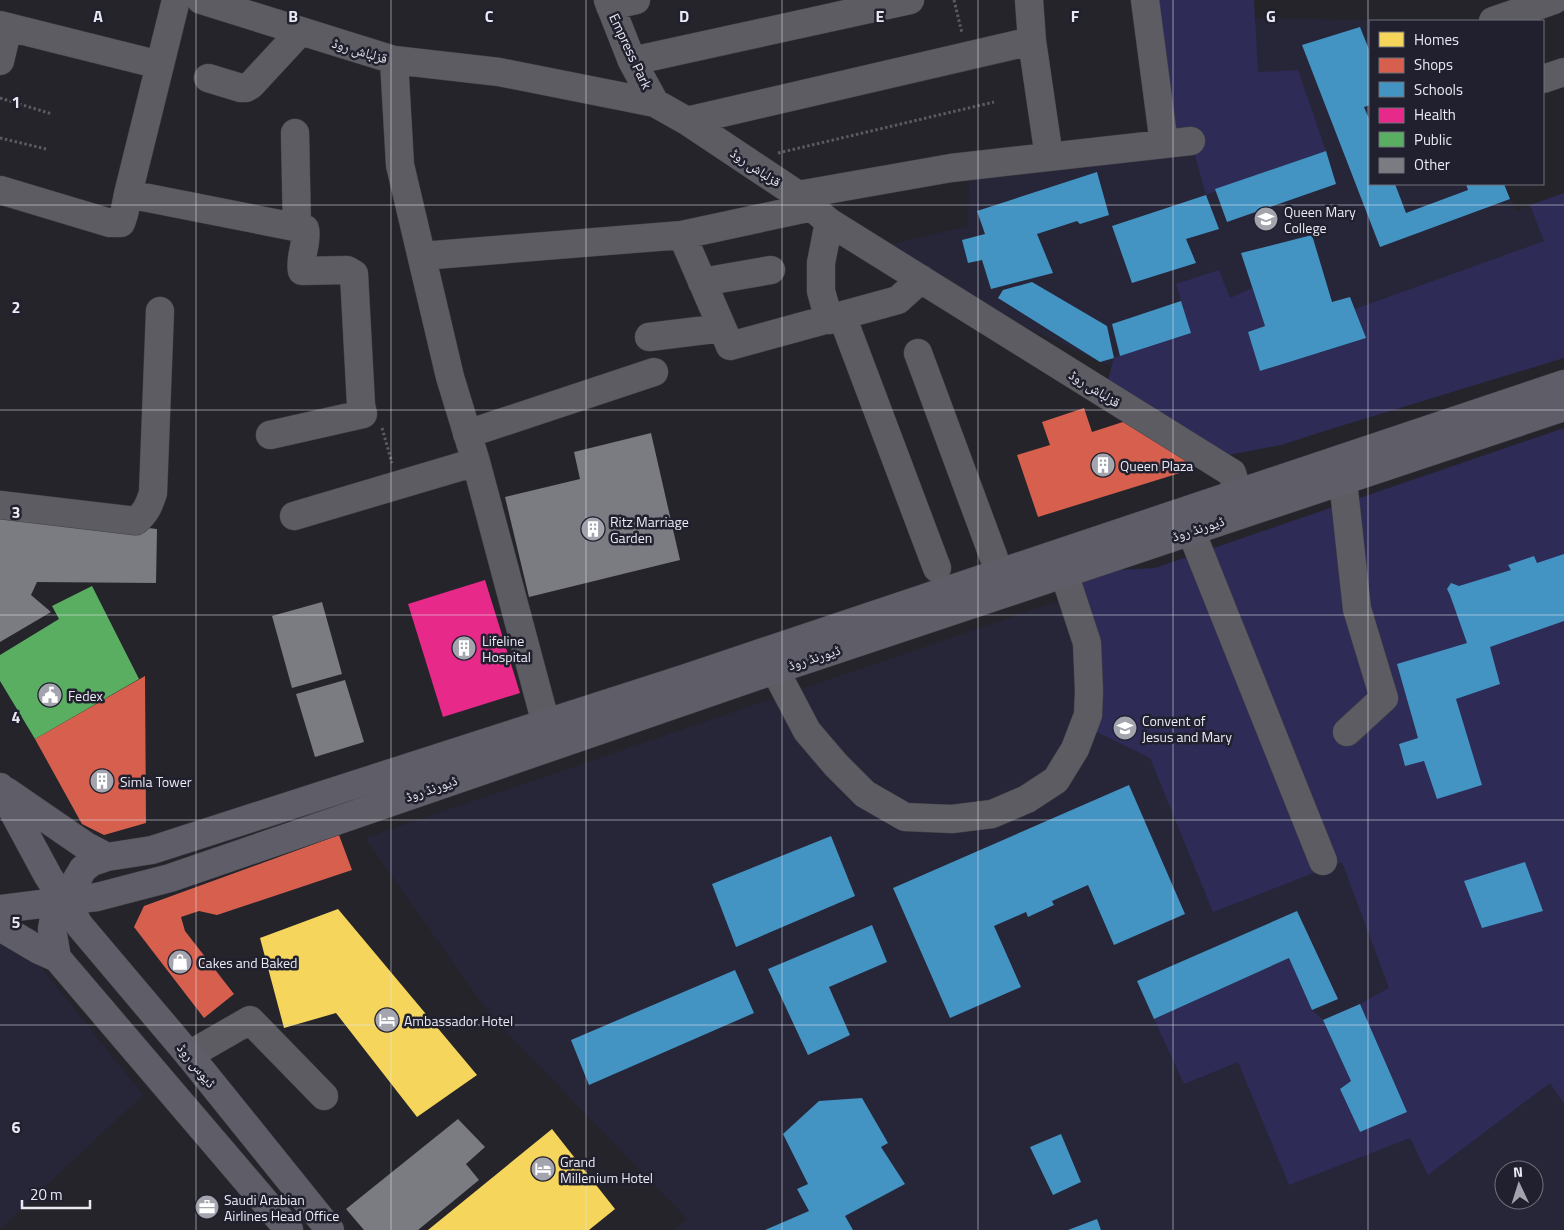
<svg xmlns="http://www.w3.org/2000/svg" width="1564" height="1230" viewBox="0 0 1564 1230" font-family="'Titillium Web','Noto Naskh Arabic',sans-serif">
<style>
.built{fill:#262638;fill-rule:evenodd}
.green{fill:#2e2b56}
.homes{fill:#f6d55c}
.shops{fill:#d6604d}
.schools{fill:#4393c3}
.health{fill:#e7298a}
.public{fill:#5aae61}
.building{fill:#7b7b82}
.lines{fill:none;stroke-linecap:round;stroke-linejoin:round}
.minor-casing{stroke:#424148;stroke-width:29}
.major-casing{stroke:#424148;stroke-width:29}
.path{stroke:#5b5b61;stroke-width:3;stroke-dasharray:2.5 2.5;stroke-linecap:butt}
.minor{stroke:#5c5c62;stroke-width:28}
.major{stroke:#5f5e68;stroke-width:28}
.grid{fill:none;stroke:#e8e9f3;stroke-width:1;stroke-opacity:0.55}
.labels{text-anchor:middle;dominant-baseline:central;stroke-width:5;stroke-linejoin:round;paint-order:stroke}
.street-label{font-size:14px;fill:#e8e9f3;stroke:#20202e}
.poi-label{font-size:14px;fill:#e8e9f3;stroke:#20202e;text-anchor:start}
.grid-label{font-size:16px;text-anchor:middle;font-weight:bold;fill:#e8e9f3;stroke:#20202e;stroke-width:5;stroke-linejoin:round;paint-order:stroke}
</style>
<rect width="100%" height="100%" fill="#24242a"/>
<!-- built -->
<path class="built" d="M1145,0H1254L1255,18L1436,21H1370V184H1504L1516,211L1564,193V358L1331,429L1281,445L921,279L873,248L968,226L969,166L1164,144Z
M1564,428V1230H674L687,1219L490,1015L365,838ZM1504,1170H1534V1200H1504Z
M0,939L33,957L143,1095L0,1229Z"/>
<!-- green -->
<path class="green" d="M1145,0H1254L1258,72L1298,70L1326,151L1206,195L1191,141L1164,144Z
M1564,193V358L1331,429L1281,445L1207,459L1104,394L1114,358L1191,333L1176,284L1219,270L1230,298L1252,288L1265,326L1248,332L1261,371L1366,338L1355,309L1544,241L1530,205Z
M1564,428V1104L1550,1083L1428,1175L1410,1138L1289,1185L1238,1062L1184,1084L1154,1019L1289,958L1312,1010L1323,1020L1351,1081L1340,1089L1360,1132L1407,1112L1360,1004L1389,988L1342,862L1213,912L1150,758L1085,726L1064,573L1155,568Z"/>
<!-- homes -->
<path class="homes" d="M338,909L477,1075L417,1117L336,1013L284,1028L260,938Z
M552,1129L615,1209L589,1230H428Z"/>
<!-- shops -->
<path class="shops" d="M1084,408L1092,432L1132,419L1189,459L1183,472L1038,517L1017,455L1050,445L1042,422Z
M145,676L146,823L104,835L82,824L35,739Z
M339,835L352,870L217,915L199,911L181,917L185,931L234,994L204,1018L134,927L144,906Z"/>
<!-- schools -->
<path class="schools" d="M1360,27L1370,52V105L1364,107L1370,121V184H1395L1406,213L1468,190L1466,184H1504L1510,199L1380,247L1302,45Z
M1326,151L1336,184L1227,222L1215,189Z
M1097,172L1109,215L1080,224L1077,221L1037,234L1053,273L991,289L982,260L968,263L962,240L985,234L977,211Z
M1206,195L1219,229L1186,239L1196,263L1132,283L1112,226Z
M1312,235L1332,302L1350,297L1366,338L1260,371L1248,332L1265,326L1241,253Z
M1032,282L1107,326L1114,358L1100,362L998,298L1003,290Z
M1181,301L1191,333L1120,356L1112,324Z
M1564,554V621L1490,647L1500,684L1456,699L1482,785L1437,799L1424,761L1405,766L1399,744L1418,738L1397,664L1467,643L1450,595L1447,589L1451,583L1459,586L1511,570L1508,565L1534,556L1537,563Z
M1129,785L1185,914L1114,945L1088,885L1052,901L1054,905L1028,917L1026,912L994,926L1021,987L950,1018L893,888Z
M831,836L855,896L736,947L712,884Z
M1525,862L1543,911L1482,928L1464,881Z
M1297,911L1338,999L1312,1010L1289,958L1154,1019L1137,981Z
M872,925L887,962L829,987L850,1035L808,1055L768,969Z
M735,970L754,1013L589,1085L571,1040Z
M1360,1004L1407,1112L1360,1132L1340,1089L1351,1081L1323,1020Z
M862,1098L888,1143L881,1147L905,1184L845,1216L853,1230H765L809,1211L797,1189L808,1184L783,1134L819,1101Z
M1061,1134L1081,1182L1053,1195L1030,1147Z
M1097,1219L1101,1230H1068Z"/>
<!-- health -->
<path class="health" d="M485,580L520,693L443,717L408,604Z"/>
<!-- public -->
<path class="public" d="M92,586L139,679L35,739L0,681V655L59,619L52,606Z"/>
<!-- building -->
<path class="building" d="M651,433L680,560L529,597L505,497L580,479L574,452Z
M0,511L157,529L156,583L37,582L31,595L51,612L0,642Z
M322,602L342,674L292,688L272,616Z
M345,680L364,742L315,757L296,694Z
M458,1119L485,1147L466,1164L479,1180L418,1230H364L346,1209Z"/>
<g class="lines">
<defs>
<path id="minor" d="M201,0L394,60L499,72L655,103L687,121L798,195L829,222L1232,473L1238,493
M608,0L632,61L655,103
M1029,0L1032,41L1049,157
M1145,0L1164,144
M610,6L636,0
M1493,21L1554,0
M0,25L160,65
M394,60L400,165L450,377L476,462L546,724
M0,61L8,27
M632,61L910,0
M208,78L241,88H246L251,85L301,31
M1543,79L1564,72
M687,121L1032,41
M295,133L297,228
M0,190L110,223H121L124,214L128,194L176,0
M128,194L305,229C308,243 299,257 302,271L347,270L354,274L361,405L363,414L270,435
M798,195L951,168L1191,141
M682,235L730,346L898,300L921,279
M422,256L682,235L812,207
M702,282L771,270
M842,316L937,568
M829,320L821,291V263L829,222
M649,337L722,328
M918,353L994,558
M467,434L654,372
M1343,481L1357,609L1384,698L1347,732
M0,505L136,521C146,513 149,505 153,493L160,311
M294,516L476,462
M1191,531L1323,861
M775,670L807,731L836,765L865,794L905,817L952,819L992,814L1027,799L1056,780L1075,749L1088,715L1089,691L1087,643L1064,573
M189,1055L250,1020L324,1096"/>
<path id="major" d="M0,787L48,876L80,926L189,1055L330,1230
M6,791L86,846L107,857
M0,909L97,897L170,878L775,670L1564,407
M0,927L39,950L57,958L289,1230
M57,958L52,929L53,923L64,901L83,869L92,862L107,857L152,850L686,678L1564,384"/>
</defs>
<!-- minor casing -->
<use href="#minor" class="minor-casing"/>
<!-- major casing -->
<use href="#major" class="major-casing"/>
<!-- path -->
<path class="path" d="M954,0L962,33
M0,98L52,114
M0,138L46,149
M778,153L994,102
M382,428L392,463"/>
<!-- minor -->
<use href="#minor" class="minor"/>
<!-- major -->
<use href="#major" class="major"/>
</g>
<!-- grid -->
<path class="grid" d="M196,0V1230M391,0V1230M586,0V1230M782,0V1230M978,0V1230M1173,0V1230M1368,0V1230M0,205H1564M0,410H1564M0,615H1564M0,820H1564M0,1025H1564"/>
<!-- icons -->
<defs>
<symbol id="university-disc" viewBox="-11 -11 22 22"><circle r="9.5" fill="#a3a4ad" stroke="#20202e"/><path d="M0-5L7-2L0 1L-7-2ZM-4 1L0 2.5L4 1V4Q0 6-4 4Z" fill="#fff"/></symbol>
<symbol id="building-disc" viewBox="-11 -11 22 22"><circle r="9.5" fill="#a3a4ad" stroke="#20202e"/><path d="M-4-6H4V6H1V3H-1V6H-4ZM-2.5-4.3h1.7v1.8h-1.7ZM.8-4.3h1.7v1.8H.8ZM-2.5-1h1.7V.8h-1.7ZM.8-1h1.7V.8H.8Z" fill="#fff"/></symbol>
<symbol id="civic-disc" viewBox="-11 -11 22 22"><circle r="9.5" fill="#a3a4ad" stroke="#20202e"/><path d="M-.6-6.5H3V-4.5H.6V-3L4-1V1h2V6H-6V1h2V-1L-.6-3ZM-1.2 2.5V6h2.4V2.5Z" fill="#fff"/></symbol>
<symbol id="school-disc" viewBox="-11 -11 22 22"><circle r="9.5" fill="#a3a4ad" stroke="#20202e"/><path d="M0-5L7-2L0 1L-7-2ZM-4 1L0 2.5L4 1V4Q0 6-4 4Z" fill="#fff"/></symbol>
<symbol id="shop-disc" viewBox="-11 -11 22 22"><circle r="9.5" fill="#a3a4ad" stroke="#20202e"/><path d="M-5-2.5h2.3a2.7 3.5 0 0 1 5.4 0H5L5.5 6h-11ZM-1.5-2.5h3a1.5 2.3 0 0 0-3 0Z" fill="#fff"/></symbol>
<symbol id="hotel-disc" viewBox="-11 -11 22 22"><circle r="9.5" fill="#a3a4ad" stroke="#20202e"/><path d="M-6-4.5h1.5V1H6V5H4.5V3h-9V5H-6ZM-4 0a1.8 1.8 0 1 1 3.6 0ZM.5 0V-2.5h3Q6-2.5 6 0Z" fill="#fff"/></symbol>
<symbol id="office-disc" viewBox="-11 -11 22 22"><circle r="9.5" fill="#a3a4ad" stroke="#20202e"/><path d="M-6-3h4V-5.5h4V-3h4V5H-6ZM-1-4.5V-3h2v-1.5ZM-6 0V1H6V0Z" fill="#fff"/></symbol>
</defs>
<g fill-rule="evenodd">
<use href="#university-disc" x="1252" y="205" width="28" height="28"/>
<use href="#building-disc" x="1089" y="451" width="28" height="28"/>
<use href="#building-disc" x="579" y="515" width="28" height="28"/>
<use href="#building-disc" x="450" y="634" width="28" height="28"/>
<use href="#civic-disc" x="36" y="681" width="28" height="28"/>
<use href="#school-disc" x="1111" y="714" width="28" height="28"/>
<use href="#building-disc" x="88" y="767" width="28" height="28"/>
<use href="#shop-disc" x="166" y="948" width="28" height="28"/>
<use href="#hotel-disc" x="373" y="1006" width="28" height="28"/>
<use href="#hotel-disc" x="529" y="1155" width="28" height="28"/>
<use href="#office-disc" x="193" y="1193" width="28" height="28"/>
</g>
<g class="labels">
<!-- street labels -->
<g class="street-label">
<text transform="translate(360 50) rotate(17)">قزلباش روڈ</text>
<text transform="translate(631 51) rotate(65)">Empress Park</text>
<text transform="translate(756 167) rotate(34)">قزلباش روڈ</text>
<text transform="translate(1095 388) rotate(32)">قزلباش روڈ</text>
<text transform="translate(1198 528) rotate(-18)">ڈیورنڈ روڈ</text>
<text transform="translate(814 657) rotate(-18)">ڈیورنڈ روڈ</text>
<text transform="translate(431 788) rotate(-19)">ڈیورنڈ روڈ</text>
<text transform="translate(197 1065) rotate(51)">ڈیوس روڈ</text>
</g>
<!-- poi labels -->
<g class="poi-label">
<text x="1284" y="211">Queen Mary<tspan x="1284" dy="16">College</tspan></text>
<text x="1120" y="465">Queen Plaza</text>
<text x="610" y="521">Ritz Marriage<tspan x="610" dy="16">Garden</tspan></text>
<text x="482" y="640">Lifeline<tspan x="482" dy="16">Hospital</tspan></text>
<text x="68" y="695">Fedex</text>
<text x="1142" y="720">Convent of<tspan x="1142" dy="16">Jesus and Mary</tspan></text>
<text x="120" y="781">Simla Tower</text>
<text x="198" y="962">Cakes and Baked</text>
<text x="404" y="1020">Ambassador Hotel</text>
<text x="560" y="1161">Grand<tspan x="560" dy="16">Millenium Hotel</tspan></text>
<text x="224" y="1199">Saudi Arabian<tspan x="224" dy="16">Airlines Head Office</tspan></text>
</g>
</g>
<g class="grid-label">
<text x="98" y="22">A</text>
<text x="293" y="22">B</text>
<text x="489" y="22">C</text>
<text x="684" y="22">D</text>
<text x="880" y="22">E</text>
<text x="1075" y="22">F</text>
<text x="1271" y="22">G</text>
<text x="16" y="108">1</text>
<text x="16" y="313">2</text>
<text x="16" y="518">3</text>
<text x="16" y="723">4</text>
<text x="16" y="928">5</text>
<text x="16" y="1133">6</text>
</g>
<!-- legend -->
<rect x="1369" y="20" width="175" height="165" fill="#20202e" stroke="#70707d"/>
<rect x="1379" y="32" width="25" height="15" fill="#f6d55c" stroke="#70707d"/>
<text x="1414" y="45" font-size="15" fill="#e8e9f3">Homes</text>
<rect x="1379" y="58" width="25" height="15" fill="#d6604d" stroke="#70707d"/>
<text x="1414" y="70" font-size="15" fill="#e8e9f3">Shops</text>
<rect x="1379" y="82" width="25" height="15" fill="#4393c3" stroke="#70707d"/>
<text x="1414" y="95" font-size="15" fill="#e8e9f3">Schools</text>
<rect x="1379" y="108" width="25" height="15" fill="#e7298a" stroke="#70707d"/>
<text x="1414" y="120" font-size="15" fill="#e8e9f3">Health</text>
<rect x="1379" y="132" width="25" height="15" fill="#5aae61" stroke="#70707d"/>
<text x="1414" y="145" font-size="15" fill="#e8e9f3">Public</text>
<rect x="1379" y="158" width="25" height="15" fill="#7b7b82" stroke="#70707d"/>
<text x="1414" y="170" font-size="15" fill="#e8e9f3">Other</text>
<!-- north arrow -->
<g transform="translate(1519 1185) rotate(356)"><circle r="24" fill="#20202e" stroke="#70707d"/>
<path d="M0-4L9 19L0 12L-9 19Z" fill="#a3a4ad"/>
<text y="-8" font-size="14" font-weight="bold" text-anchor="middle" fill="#e8e9f3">N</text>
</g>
<!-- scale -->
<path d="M22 1200v8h68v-8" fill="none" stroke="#e8e9f3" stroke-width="2.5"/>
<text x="30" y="1200" font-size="15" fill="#e8e9f3" stroke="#20202e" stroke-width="4" paint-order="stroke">20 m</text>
</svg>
